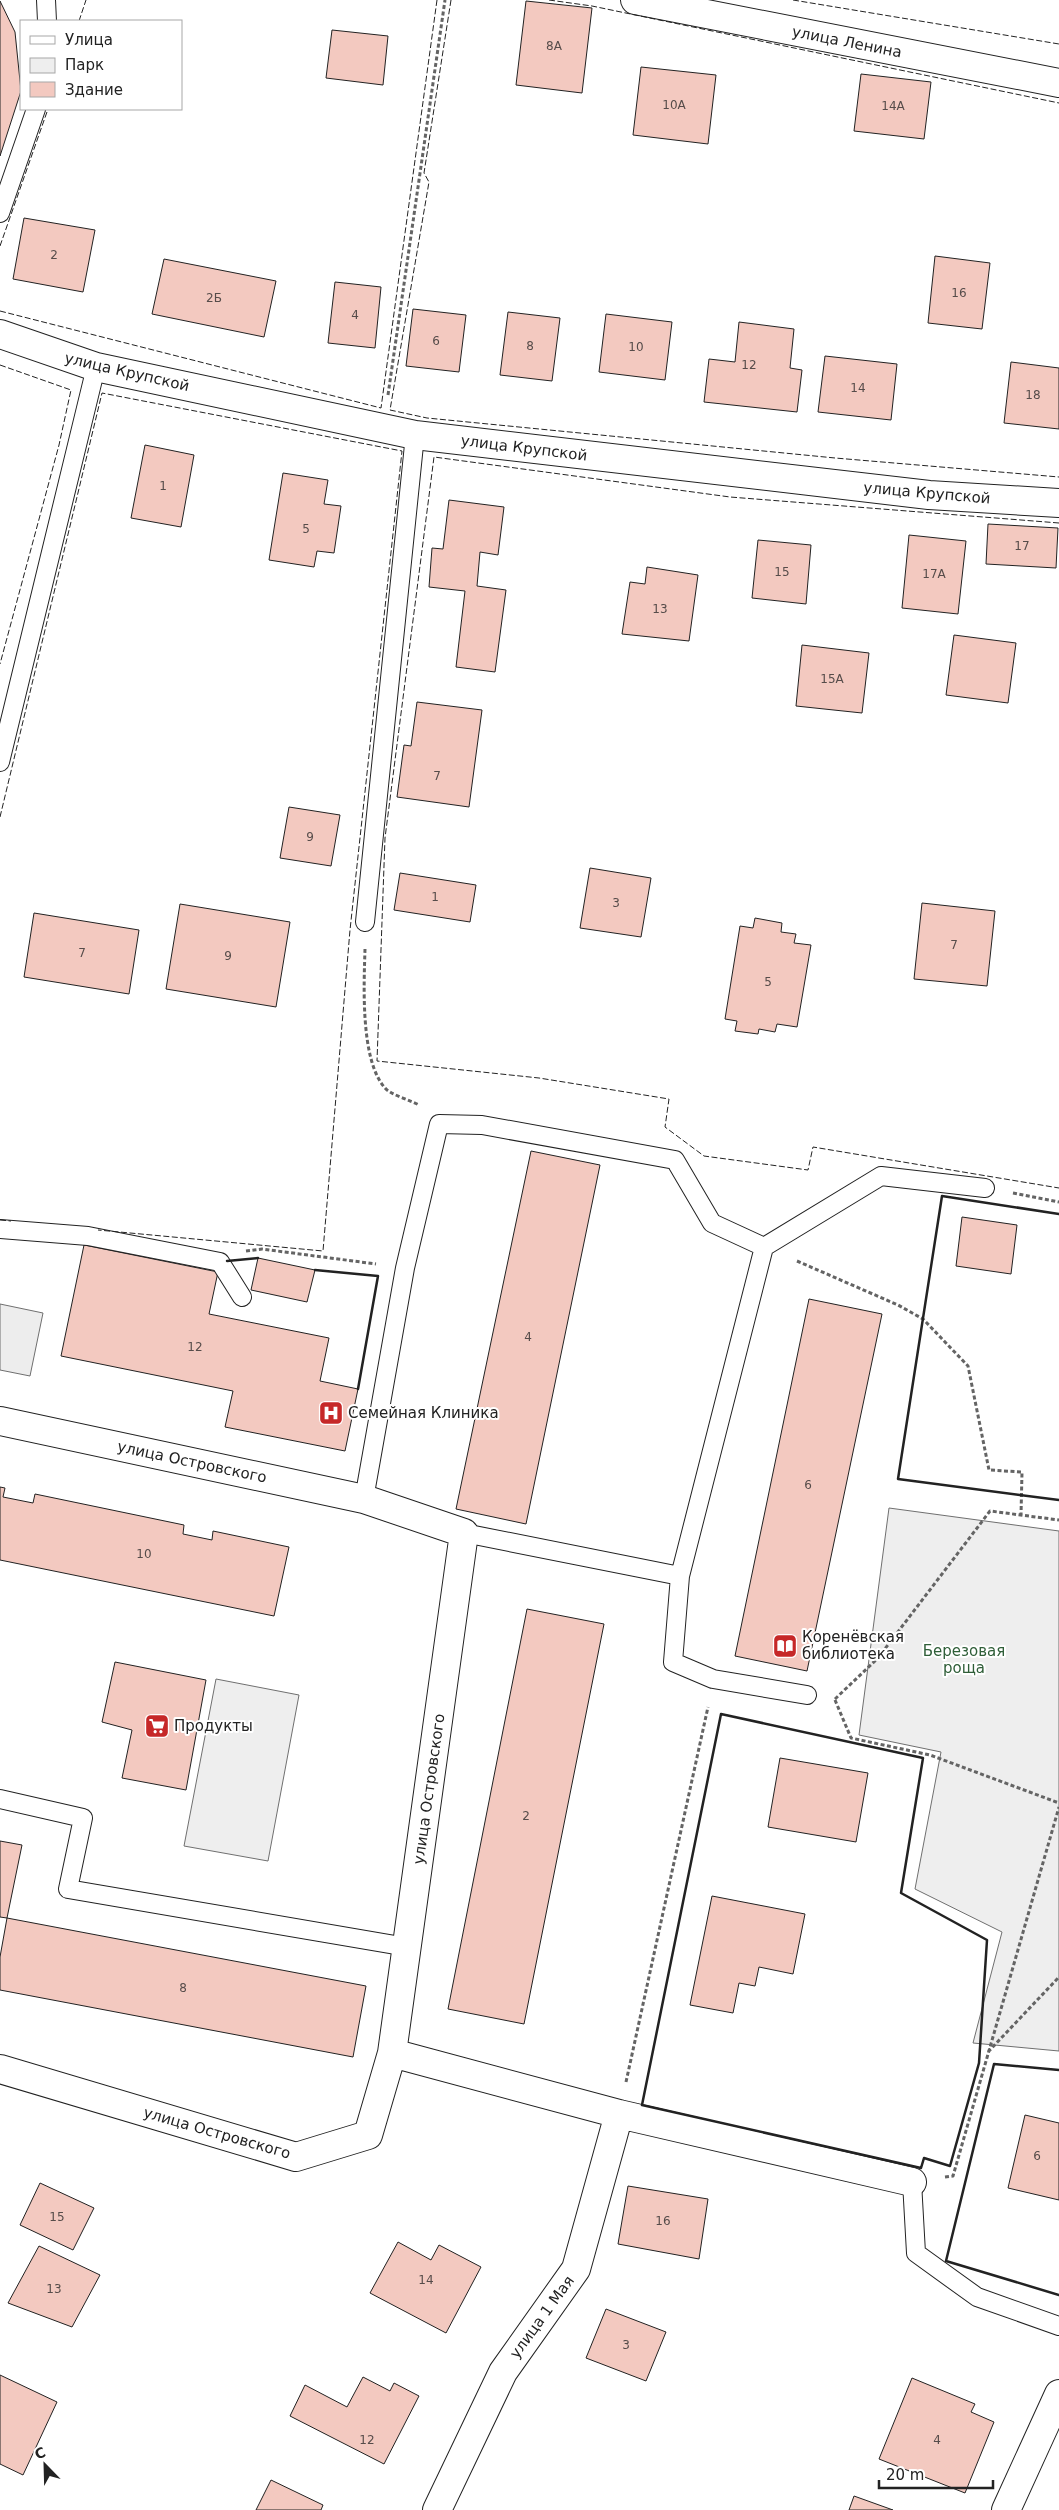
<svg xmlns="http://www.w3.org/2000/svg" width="1059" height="2510" viewBox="0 0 1059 2510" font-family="'DejaVu Sans',sans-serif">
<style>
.green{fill:#eee;stroke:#6f6f6f}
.parking{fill:#ededed;stroke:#6f6f6f}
.building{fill:#f3c9c0;stroke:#222}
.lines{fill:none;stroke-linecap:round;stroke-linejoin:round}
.lane-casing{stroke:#222;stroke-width:20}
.street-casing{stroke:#222;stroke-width:30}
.path{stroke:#646464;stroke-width:3;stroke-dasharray:4 2.5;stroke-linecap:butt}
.lane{stroke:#fff;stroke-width:18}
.street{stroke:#fff;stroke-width:28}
.fence{stroke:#222;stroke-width:1;stroke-dasharray:6 2.5;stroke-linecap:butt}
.wall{stroke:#222;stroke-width:2.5}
.labels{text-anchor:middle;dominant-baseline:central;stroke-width:4;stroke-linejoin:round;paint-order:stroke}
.number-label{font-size:12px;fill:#564c4a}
.street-label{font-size:15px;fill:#222;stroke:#fff}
.poi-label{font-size:15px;fill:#222;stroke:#fff;text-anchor:start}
.park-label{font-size:15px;fill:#2f5e38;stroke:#fff}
</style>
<rect width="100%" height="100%" fill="#fff"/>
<!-- green -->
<path class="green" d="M889,1508L1059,1531V2051L973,2043L1002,1932L915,1889L941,1752L859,1735Z
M216,1679L299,1695L268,1861L184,1846Z"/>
<!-- parking -->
<path class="parking" d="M0,1304L43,1313L30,1376L0,1370Z"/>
<!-- building -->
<path class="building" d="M0,1L15,32L21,91L0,156Z
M526,1L592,8L582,93L516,85Z
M332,30L388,36L383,85L326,78Z
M641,67L716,75L708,144L633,135Z
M861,74L931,82L924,139L854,131Z
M24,218L95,230L83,292L13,279Z
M935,256L990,263L982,329L928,323Z
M164,259L276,281L264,337L152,314Z
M335,282L381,287L375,348L328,343Z
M413,309L466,315L459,372L406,366Z
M508,312L560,318L552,381L500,375Z
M606,314L672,322L665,380L599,372Z
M739,322L794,329L790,368L802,370L797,412L704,402L709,359L735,362Z
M825,356L897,364L891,420L818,412Z
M1011,362L1059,368V429L1004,423Z
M145,445L194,455L181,527L131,518Z
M283,473L328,480L324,504L341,506L334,553L317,551L314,567L269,560Z
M449,500L504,507L498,555L480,552L477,586L506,590L495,672L456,667L465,591L429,587L432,548L443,549Z
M988,524L1058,528L1056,568L986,564Z
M909,535L966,541L958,614L902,608Z
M758,540L811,545L806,604L752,598Z
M647,567L698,575L689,641L622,634L630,582L645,584Z
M954,635L1016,643L1008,703L946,695Z
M802,645L869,653L862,713L796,706Z
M417,702L482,710L469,807L397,797L404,745L411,746Z
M289,807L340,815L331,866L280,858Z
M590,868L651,878L641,937L580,928Z
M400,873L476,885L470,922L394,910Z
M922,903L995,911L987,986L914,979Z
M180,904L290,922L276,1007L166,989Z
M34,913L139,930L129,994L24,977Z
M755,918L782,923L781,932L796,934L794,943L811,945L797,1027L777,1024L775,1032L759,1029L758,1034L735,1031L737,1021L725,1019L740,926L753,928Z
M531,1151L600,1165L526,1524L456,1509Z
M962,1217L1017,1225L1011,1274L956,1266Z
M84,1245L218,1272L209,1314L329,1338L320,1381L358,1389L345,1451L225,1427L233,1391L61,1356Z
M258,1258L315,1270L307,1302L251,1290Z
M809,1299L882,1314L807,1671L735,1656Z
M0,1487L5,1488L3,1497L33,1503L35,1494L184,1525L183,1534L212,1540L213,1531L289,1547L274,1616L0,1560Z
M527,1609L604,1624L524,2024L448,2009Z
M115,1662L206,1680L186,1790L122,1778L132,1730L102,1722Z
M780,1758L868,1773L856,1842L768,1827Z
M0,1841L22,1845L7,1918L0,1917Z
M712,1896L805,1914L793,1974L759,1967L755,1986L739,1983L733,2013L690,2005Z
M7,1918L366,1986L353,2057L0,1990V1957Z
M1025,2115L1059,2123V2200L1008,2188Z
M40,2183L94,2208L73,2250L20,2225Z
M628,2186L708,2199L699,2259L618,2244Z
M398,2242L431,2260L439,2245L481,2267L446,2333L370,2293Z
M39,2246L100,2275L72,2327L8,2303Z
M606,2309L666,2332L646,2381L586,2358Z
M0,2375L57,2402L23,2475L0,2464Z
M363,2377L390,2391L394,2383L419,2396L384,2464L290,2416L305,2385L347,2407Z
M912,2378L975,2404L971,2412L994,2422L965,2493L879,2459Z
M271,2480L323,2505L321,2510H256Z
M854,2496L893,2510H849Z"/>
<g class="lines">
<defs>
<path id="lane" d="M46,0L47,21
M0,213L36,109
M0,762L96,367
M365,922L415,435
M0,1229L88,1236L220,1262L242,1297
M364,1499L405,1268L439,1124L482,1125L675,1160L712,1223L764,1247L881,1176L985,1188
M464,1533L680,1576L673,1662L713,1679L807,1695
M680,1576L764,1247
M0,1799L83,1818L68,1889L407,1947
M912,2182L916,2253L977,2297L1059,2326"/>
<path id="street" d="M635,0L1059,83
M0,334L96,367L415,435L929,495L1059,503
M0,1421L364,1499L464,1533L392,2053L368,2135L296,2157L0,2069
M392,2053L619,2114L912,2182
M437,2510L503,2372L576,2269L619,2114
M1006,2510L1059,2394"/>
</defs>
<!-- lane casing -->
<use href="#lane" class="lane-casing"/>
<!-- street casing -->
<use href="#street" class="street-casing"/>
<!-- path -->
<path class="path" d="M388,395L445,0
M365,949C364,984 360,1060 385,1088C391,1095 410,1100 419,1105
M1013,1193L1059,1202
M246,1251L262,1249L376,1264
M797,1261L898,1305L923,1319L968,1366L989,1470L1022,1472L1021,1515
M835,1699L878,1658L990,1511L1059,1520
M835,1700L851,1738L930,1755L1059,1803
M988,2052L1059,1977
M626,2082L708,1707
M945,2177L953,2176L1059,1807"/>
<!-- lane -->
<use href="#lane" class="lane"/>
<!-- street -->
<use href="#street" class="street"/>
<!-- fence -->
<path class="fence" d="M451,0L424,173L429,182L390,410L427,418L835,458L1059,477
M549,0L592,6L1059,103
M793,0L1059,44
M79,21L86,0
M0,246L48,109
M0,311L381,408L437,0
M0,365L71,390L59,445L0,664
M1059,523L730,497L434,457L385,838L377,1061L539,1078L669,1099L665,1127L704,1156L808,1170L813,1147L1059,1188
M0,817L102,393L402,451L350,930L323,1251L98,1230
M0,1220L11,1221"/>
<!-- wall -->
<path class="wall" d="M1059,1214L942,1196L898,1479L1059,1500
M227,1261L258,1258
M315,1270L378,1276L358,1389
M721,1714L923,1758L901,1893L987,1940L979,2063L950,2166L924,2158L921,2168L642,2105Z
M1059,2070L994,2064L946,2261L1059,2295"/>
</g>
<!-- icons -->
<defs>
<symbol id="hospital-square" viewBox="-11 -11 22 22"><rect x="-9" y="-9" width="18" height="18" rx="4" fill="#c62828" stroke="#fff"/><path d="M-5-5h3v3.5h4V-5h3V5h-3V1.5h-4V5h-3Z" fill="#fff"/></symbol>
<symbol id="library-square" viewBox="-11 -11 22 22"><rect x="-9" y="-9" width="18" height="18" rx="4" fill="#c62828" stroke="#fff"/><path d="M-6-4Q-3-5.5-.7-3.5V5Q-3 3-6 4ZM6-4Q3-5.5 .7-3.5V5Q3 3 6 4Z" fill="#fff"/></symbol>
<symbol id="supermarket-square" viewBox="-11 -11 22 22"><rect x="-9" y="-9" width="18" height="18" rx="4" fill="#c62828" stroke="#fff"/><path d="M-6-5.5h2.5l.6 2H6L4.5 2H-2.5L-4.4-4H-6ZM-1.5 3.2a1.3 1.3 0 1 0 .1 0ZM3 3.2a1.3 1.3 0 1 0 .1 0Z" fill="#fff"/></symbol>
</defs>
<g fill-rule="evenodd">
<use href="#hospital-square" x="317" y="1399" width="28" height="28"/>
<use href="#library-square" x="771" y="1632" width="28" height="28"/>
<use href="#supermarket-square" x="143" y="1712" width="28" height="28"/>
</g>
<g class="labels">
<!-- number labels -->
<g class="number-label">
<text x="554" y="46">8А</text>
<text x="674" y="105">10А</text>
<text x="893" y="106">14А</text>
<text x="54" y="255">2</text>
<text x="959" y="293">16</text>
<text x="214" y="298">2Б</text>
<text x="355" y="315">4</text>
<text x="436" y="341">6</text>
<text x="530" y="346">8</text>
<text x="636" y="347">10</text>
<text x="749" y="365">12</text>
<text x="858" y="388">14</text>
<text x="1033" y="395">18</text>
<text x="163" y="486">1</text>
<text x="306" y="529">5</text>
<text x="1022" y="546">17</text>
<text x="782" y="572">15</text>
<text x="934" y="574">17А</text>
<text x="660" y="609">13</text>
<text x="832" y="679">15А</text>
<text x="437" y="776">7</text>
<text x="310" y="837">9</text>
<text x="435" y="897">1</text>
<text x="616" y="903">3</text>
<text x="954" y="945">7</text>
<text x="82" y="953">7</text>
<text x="228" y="956">9</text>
<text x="768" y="982">5</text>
<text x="528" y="1337">4</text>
<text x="195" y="1347">12</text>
<text x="808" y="1485">6</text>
<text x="144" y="1554">10</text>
<text x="526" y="1816">2</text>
<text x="183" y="1988">8</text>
<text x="1037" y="2156">6</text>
<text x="57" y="2217">15</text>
<text x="663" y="2221">16</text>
<text x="426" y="2280">14</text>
<text x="54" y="2289">13</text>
<text x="626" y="2345">3</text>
<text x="367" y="2440">12</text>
<text x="937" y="2440">4</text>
</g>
<!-- street labels -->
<g class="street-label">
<text transform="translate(847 42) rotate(11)">улица Ленина</text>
<text transform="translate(127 372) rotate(13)">улица Крупской</text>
<text transform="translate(524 448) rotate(7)">улица Крупской</text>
<text transform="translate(927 493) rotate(5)">улица Крупской</text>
<text transform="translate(192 1462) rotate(12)">улица Островского</text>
<text transform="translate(429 1789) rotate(-82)">улица Островского</text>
<text transform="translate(217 2133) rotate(16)">улица Островского</text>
<text transform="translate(542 2317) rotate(-54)">улица 1 Мая</text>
</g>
<!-- poi labels -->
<g class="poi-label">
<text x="348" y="1413">Семейная Клиника</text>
<text x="802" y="1637">Коренёвская<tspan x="802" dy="17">библиотека</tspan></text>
<text x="174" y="1726">Продукты</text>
</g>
<!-- park labels -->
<g class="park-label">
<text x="964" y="1651">Березовая<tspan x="964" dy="17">роща</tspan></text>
</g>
</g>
<!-- legend -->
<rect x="20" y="20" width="162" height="90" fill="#ffffff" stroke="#a7a7a7"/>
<rect x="30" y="36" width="25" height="8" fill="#ffffff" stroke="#a7a7a7"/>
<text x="65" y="45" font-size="15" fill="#222222">Улица</text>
<rect x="30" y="58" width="25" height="15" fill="#eeeeee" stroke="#a7a7a7"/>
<text x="65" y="70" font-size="15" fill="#222222">Парк</text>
<rect x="30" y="82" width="25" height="15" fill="#f3c9c0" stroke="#a7a7a7"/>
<text x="65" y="95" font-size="15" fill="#222222">Здание</text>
<!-- north arrow -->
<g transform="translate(45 2465) rotate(337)" stroke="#ffffff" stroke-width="4" paint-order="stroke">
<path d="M0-4L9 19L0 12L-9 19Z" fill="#222222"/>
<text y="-8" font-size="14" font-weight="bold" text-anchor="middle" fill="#222222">С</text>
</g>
<!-- scale -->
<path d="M879 2480v8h114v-8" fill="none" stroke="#222222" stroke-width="2.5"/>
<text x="886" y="2480" font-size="15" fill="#222222" stroke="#ffffff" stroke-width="4" paint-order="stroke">20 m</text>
</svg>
